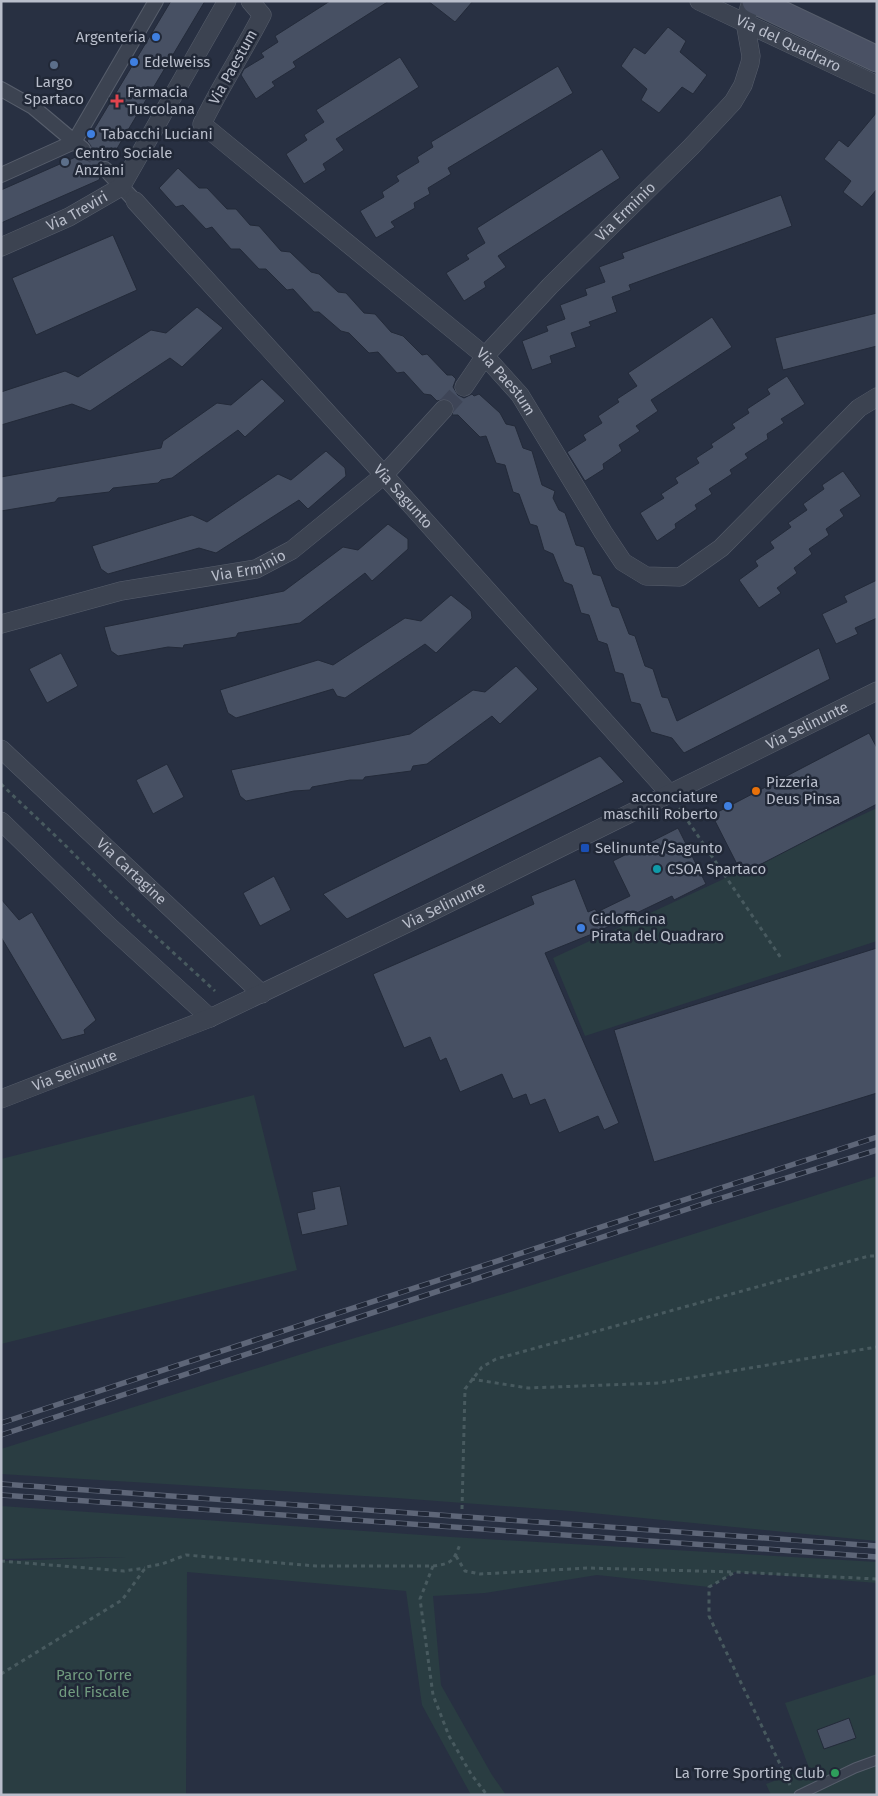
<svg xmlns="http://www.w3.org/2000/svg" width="878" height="1796" viewBox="0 0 878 1796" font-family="'Fira Sans',sans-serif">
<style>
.green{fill:#2a3d42}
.building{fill:#475063;stroke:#232a39}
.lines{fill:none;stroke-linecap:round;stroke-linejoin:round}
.pedestrian-tunnel{stroke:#3e4557;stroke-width:14;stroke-dasharray:14 7;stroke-linecap:butt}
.minor-tunnel{stroke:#3e4557;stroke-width:18;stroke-dasharray:18 9;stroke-linecap:butt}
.service-casing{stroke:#575e6c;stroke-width:11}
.pedestrian-casing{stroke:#575e6c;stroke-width:16}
.minor-casing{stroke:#575e6c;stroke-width:19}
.secondary-casing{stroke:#575e6c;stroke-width:27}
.path{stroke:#485a5f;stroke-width:3;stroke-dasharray:4 4;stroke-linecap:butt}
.service{stroke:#3c4351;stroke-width:9}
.pedestrian{stroke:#3c4351;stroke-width:14}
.minor{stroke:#3c4351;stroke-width:18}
.secondary{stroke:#4a5164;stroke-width:25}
.rail-casing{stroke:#5e6678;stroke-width:5.5}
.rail{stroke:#212837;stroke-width:4;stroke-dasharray:11;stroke-linecap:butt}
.shop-dot{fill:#3f7fe0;stroke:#212837;stroke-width:2}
.service-dot{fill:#5c6f8a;stroke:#212837;stroke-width:2}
.health-dot{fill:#e0444e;stroke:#212837;stroke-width:2}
.food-dot{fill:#e8710a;stroke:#212837;stroke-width:2}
.transit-dot{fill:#1a4fb4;stroke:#212837;stroke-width:2}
.culture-dot{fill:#0f9aa8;stroke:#212837;stroke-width:2}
.leisure-dot{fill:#2e9e5b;stroke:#212837;stroke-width:2}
.labels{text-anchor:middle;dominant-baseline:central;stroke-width:5;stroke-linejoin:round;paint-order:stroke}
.poi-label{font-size:15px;fill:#b9becb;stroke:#212837;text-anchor:start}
.street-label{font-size:15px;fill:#b9becb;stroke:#212837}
.park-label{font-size:15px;fill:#719b7f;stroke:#212837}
</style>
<rect width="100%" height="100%" fill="#283042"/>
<!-- green -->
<path class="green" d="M877,808V941L585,1036L553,958Z
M254,1095L297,1270L1,1344V1159Z
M877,1176V1541L571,1511L397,1498L1,1474V1449L321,1348L507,1293Z
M1,1506L451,1537L877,1562V1583L735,1572L709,1587L597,1575L485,1593L433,1596L441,1685L492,1775L506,1795H471L422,1705L406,1591L187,1572L186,1795H1V1561L127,1557L1,1559Z
M877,1674V1795H771L766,1784L809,1768L785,1703Z"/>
<!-- building -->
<path class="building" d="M171,1H205L109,162L103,161L97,166V171L100,177L99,180L1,223V190L78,156L86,157L90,154L91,146L87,141Z
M330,1H389L293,62L296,67L272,82L275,86L256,99L241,75L244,69L264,57L261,53L278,42L275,36Z
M428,1H473L455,22Z
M668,27L686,41L680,52L707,75L693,94L682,87L659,113L641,100L647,89L621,66L634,47L645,54Z
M400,57L419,87L336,139L344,150L323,164L326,170L304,184L286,154L307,140L304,135L324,122L316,110Z
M558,66L573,93L448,168L451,174L428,188L430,194L414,203L415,208L391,222L395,227L376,238L360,211L384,197L382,192L399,181L396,176L419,162L417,157L433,147L431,142Z
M877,112V189L862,207L843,192L851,181L824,159L839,140L848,147Z
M602,149L620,178L498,256L506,267L484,282L486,287L464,301L446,273L469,259L466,255L485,243L477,228Z
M178,168L199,188H207L227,209H236L250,225L259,226L281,251L290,252L311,272L319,274L338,292L346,293L364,313L375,314L391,332L403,336L422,355L427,354L447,375H452L456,379L453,387L458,395L464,398L472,394L474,396L479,394L500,413L506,424L515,426L523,448L532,451L542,485L555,491L553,498L559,510L565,513L576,545L584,547L593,574L601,576L612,606L619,608L629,634L635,636L645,666L653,669L662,697L668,698L677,721L819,648L830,679L684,753L672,738L651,732L640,704L631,702L623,674L615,672L607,644L598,641L589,615L581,613L572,585L564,582L553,554L544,550L537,526L530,524L519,494L513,492L505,465L496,463L486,436L480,437L458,415H452L454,406L451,401L446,399L437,401L431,395L424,394L404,372L397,373L378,352L369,353L349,333L341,331L319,312H314L293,289L287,290L266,269H259L240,249H231L212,227L206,229L183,205L176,207L159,188Z
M781,195L792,226L629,285L631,290L612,297L617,312L589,322L591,326L571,333L576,347L550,356L552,363L532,370L522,341L548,331L546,326L565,319L560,305L587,295L585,289L605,282L599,267L624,258L622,253Z
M113,235L137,290L36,335L12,278Z
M197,307L223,328L182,367L170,358L90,411L72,404L1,425V392L65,371L78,377L151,330L166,333Z
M877,313V346L783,370L775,338Z
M712,317L732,347L651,400L658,411L636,426L640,431L619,445L622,451L603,464L604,469L585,481L567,452L586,440L583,435L602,423L598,416L619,402L617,399L637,386L628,373Z
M787,376L805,404L781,419L784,423L767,434L768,439L745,454L748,458L730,470L732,474L709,489L712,494L695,505L697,509L675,524L676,528L657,541L640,513L664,498L661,494L678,483L675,478L699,463L696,458L713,447L711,444L735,428L732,424L749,413L747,409L770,394L767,389Z
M262,379L285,401L245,437L238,430L172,478L161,480L158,483L113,488L109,492L58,498L55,502L1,511V477L161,448L163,441L217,403L231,405Z
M326,451L345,468L346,476L308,509L299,500L216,553L199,548L108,574L101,569L92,546L192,515L207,522L278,474L291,480Z
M843,471L861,496L840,510L844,516L826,529L829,535L809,549L812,554L794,568L797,573L777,588L781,593L759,608L739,580L758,566L755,561L774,548L770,542L791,527L788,523L807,510L803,504L824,489L822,485Z
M388,524L408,539V549L372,581L365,573L300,623L238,633L236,637L184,645L183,648L168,647L118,656L111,651L104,627L284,591L343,547L358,550Z
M877,580V618L855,628L858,634L836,644L822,614L847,602L844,596Z
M451,595L471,611L472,618L436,653L425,644L345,698L337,696L333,689L236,718L228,713L220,690L318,660L333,665L405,618L421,621Z
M61,653L78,686L47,703L29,669Z
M516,666L538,689L500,724L492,716L427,764L413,766L411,771L365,777L363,780H350L312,787L310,790L294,791L246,801L240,796L231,770L410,734L473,690L485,692Z
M869,733L877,748V804L742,874L712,815Z
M600,756L624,782L347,919L323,894Z
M167,764L184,797L153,814L136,780Z
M678,828L706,884L674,900L672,896L597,932L545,953L619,1123L604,1130L598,1116L559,1133L545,1099L530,1105L526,1094L513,1099L502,1074L460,1092L446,1058L440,1061L430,1037L404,1048L373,974L534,904L531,896L575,879L588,912L595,909L597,912L630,896L613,861Z
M274,876L291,910L260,926L243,893Z
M1,899L19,920L32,912L96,1020L84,1030L85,1034L62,1040L1,937Z
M877,948V1093L654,1162L614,1030Z
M340,1186L348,1225L302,1235L297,1213L315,1209L312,1192Z
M849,1718L856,1738L824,1749L817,1730Z"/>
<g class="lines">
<!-- pedestrian-tunnel -->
<path class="pedestrian-tunnel" d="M83,149L94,157L105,169"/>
<!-- minor-tunnel -->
<path class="minor-tunnel" d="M444,409L464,387"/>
<defs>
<path id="service" d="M799,1795L855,1768L877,1760"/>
<path id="pedestrian" d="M1,89L33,107L83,149
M105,169L135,201
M1,175L74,142L156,1"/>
<g id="minor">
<path id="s1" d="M250,1L262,15C243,52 220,87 202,124L485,356L520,395L603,532L623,562L646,576L680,577L721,548L859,408L877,397"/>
<path id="s2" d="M699,1L877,85"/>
<path id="s3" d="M135,201L393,485L669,793"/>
<path id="s4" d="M1,247L69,217L121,187L227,1"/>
<path id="s5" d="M464,387L485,356L550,286L691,147L733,102L743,85L750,63L751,56L745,22L751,1"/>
<path id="s6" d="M1,624L121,591L256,569L292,550L384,475L444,409"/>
<path id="s7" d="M1,749L262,994"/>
<path d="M1,821L109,926L210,1018"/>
<path id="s8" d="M1,1099L210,1018L435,910L877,691"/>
</g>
<path id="secondary" d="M755,1L877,59"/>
</defs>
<!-- service casing -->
<use href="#service" class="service-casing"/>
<!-- pedestrian casing -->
<use href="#pedestrian" class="pedestrian-casing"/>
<!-- minor casing -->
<use href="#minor" class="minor-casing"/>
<!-- secondary casing -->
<use href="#secondary" class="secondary-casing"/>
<!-- path -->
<path class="path" d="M1,784L66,846L139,921L215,991
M679,808L781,958
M471,1379L528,1388L659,1383L877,1347
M462,1509L465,1389L482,1367L496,1359L869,1256H877
M456,1556L465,1571L480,1574L588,1568L734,1572
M1,1561L124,1571L145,1568
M433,1566L420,1599L433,1695L449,1736L471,1774L487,1795
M1,1674L122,1600L146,1567L162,1564L186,1555L316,1566H433C451,1564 454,1561 460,1544
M790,1785L709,1616V1587L735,1572L877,1579"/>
<!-- service -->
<use href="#service" class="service"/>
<!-- pedestrian -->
<use href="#pedestrian" class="pedestrian"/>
<!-- minor -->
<use href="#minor" class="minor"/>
<!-- secondary -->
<use href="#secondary" class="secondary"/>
<defs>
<path id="rail" d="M1,1423L877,1137
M1,1435L712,1201L877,1150
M1,1484L877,1546
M1,1495L877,1557"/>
</defs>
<!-- rail casing -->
<use href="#rail" class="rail-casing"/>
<!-- rail -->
<use href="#rail" class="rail"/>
</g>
<!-- markers -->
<g class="shop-dot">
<circle cx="156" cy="37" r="5"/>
<circle cx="134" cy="62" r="5"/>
<circle cx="91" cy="134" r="5"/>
<circle cx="728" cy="806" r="5"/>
<circle cx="581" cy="928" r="5"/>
</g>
<g class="service-dot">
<circle cx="54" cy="65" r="5"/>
<circle cx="65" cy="162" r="5"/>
</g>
<path class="health-dot" d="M114.5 93.5h5v5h5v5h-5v5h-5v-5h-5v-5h5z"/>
<circle class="food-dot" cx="756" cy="791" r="5"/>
<rect class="transit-dot" x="580" y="843" width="10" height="10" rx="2.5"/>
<circle class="culture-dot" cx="657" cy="869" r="5"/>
<circle class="leisure-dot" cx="835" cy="1773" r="5"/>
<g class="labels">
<!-- poi labels -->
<g class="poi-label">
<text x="146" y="37" text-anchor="end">Argenteria</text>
<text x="144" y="62">Edelweiss</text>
<text x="54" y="82" text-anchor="middle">Largo<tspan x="54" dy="17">Spartaco</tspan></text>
<text x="127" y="92">Farmacia<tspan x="127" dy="17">Tuscolana</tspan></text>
<text x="101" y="134">Tabacchi Luciani</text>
<text x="75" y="153">Centro Sociale<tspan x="75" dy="17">Anziani</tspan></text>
<text x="766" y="782">Pizzeria<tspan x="766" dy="17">Deus Pinsa</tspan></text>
<text x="718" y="797" text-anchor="end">acconciature<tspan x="718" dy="17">maschili Roberto</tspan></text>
<text x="595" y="848">Selinunte/Sagunto</text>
<text x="667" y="869">CSOA Spartaco</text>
<text x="591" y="919">Ciclofficina<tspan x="591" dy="17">Pirata del Quadraro</tspan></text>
<text x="825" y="1773" text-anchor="end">La Torre Sporting Club</text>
</g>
<!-- street labels -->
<g class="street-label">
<text stroke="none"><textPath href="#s2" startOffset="99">Via del Quadraro</textPath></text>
<text transform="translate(233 67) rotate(-61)">Via Paestum</text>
<text stroke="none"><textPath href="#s4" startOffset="84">Via Treviri</textPath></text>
<text stroke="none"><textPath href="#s5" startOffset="239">Via Erminio</textPath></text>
<text stroke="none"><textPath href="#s1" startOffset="542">Via Paestum</textPath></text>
<text stroke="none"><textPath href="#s3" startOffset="399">Via Sagunto</textPath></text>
<text stroke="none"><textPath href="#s6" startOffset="255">Via Erminio</textPath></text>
<text stroke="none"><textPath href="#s8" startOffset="889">Via Selinunte</textPath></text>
<text stroke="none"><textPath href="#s7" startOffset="179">Via Cartagine</textPath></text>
<text stroke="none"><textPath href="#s8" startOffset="484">Via Selinunte</textPath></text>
<text stroke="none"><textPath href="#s8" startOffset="79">Via Selinunte</textPath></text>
</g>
<!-- park labels -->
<g class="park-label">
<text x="94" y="1675">Parco Torre<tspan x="94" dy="17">del Fiscale</tspan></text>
</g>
</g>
<!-- border -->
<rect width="878" height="1796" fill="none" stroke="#b9becb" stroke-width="5"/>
</svg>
